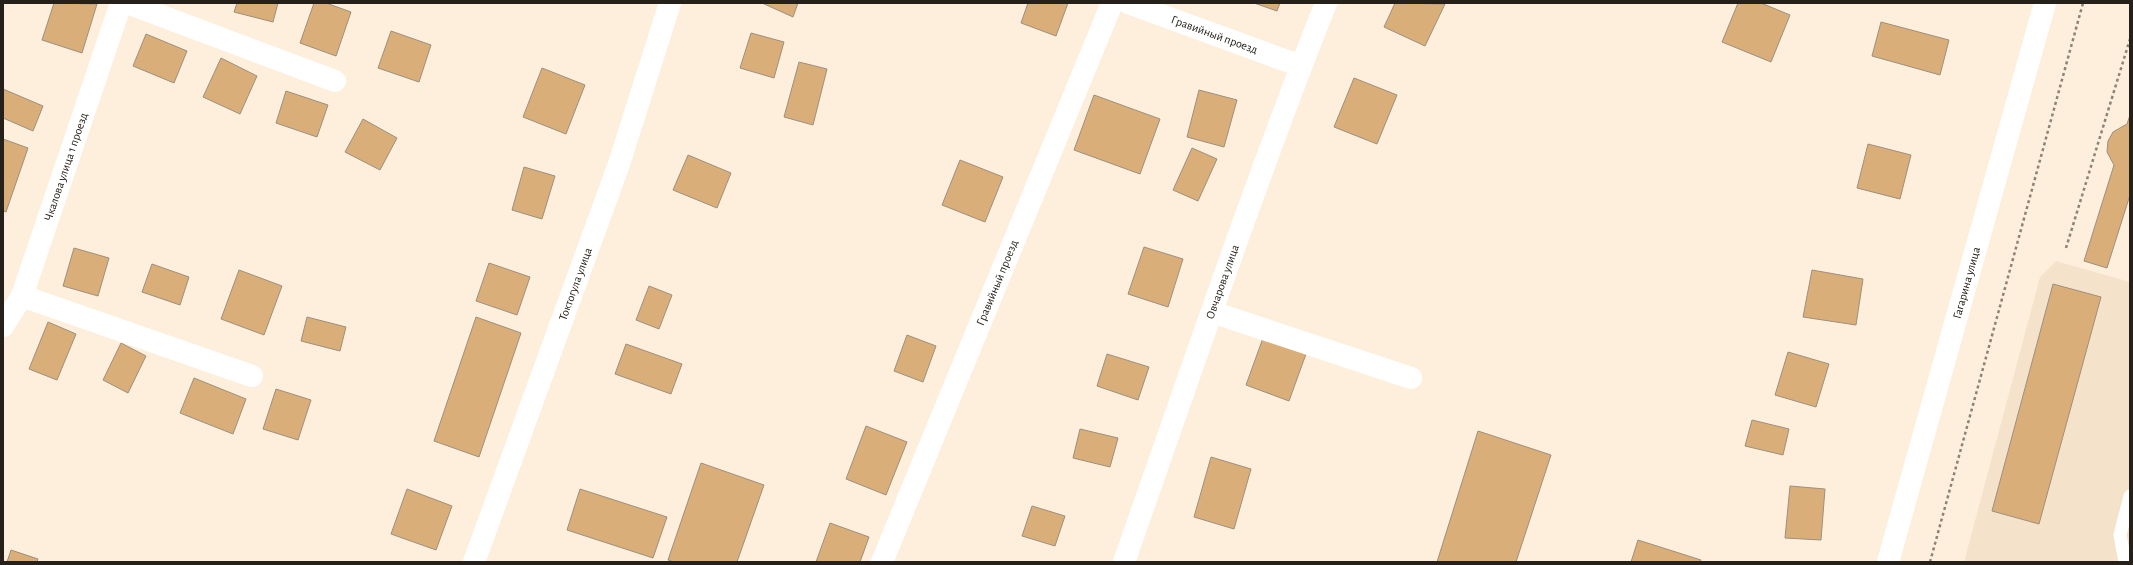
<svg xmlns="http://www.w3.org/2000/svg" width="2133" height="565" viewBox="0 0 2133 565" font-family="'Alegreya Sans',sans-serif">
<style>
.built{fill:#f5e2ca}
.building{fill:#daae78;stroke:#9d8f7f}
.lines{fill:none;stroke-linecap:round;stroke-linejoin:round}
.path{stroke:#8c8276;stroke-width:2.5;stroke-dasharray:3 3;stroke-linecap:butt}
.service{stroke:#fff;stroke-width:13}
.minor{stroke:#fff;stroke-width:22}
.secondary{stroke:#fff;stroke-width:22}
.labels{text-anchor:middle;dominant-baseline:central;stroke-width:3;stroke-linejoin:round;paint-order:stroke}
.street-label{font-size:12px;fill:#252019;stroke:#fff}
</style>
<rect width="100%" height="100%" fill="#feefdd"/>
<!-- built -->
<path class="built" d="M2056,261L2130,282V562H1964L2040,277Z"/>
<!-- building -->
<path class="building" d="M54,3L97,4L82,53L42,40Z
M237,3H278L273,22L234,12Z
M314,3H326L351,12L336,56L300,43Z
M762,3H798L793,17Z
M1028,3H1068L1056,36L1021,23Z
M1254,3H1280L1277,11Z
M1395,3L1445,4L1425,46L1384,27Z
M1738,3H1761L1790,15L1771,62L1722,42Z
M1881,22L1949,40L1940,75L1872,56Z
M391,31L431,45L419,82L378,68Z
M751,33L784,42L774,78L740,68Z
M146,34L187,51L174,83L133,66Z
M221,58L257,76L240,114L203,97Z
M799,62L827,69L813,125L784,117Z
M542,68L585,85L566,134L523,117Z
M1354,78L1397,95L1377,144L1334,127Z
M3,89L43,106L33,131L3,118Z
M1199,90L1237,100L1224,147L1187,137Z
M286,91L328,105L317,137L276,123Z
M1094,95L1160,119L1140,174L1074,150Z
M2130,115V195L2107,268L2084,261L2114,165L2107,152L2108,141L2113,132L2127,124Z
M363,119L397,138L380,170L345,152Z
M3,139L28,148L6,212L3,211Z
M1868,144L1911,155L1900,199L1857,188Z
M1192,148L1217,159L1198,201L1173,190Z
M688,155L731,173L717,208L673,190Z
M960,160L1003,177L985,222L942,205Z
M524,167L555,176L542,219L512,210Z
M1144,247L1183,259L1168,307L1128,294Z
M74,248L109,258L98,296L63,286Z
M489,263L530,277L517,315L476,301Z
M152,264L189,277L180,305L142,292Z
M239,270L282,286L264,335L221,319Z
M1812,270L1863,279L1856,325L1803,317Z
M2053,284L2101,297L2039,524L1992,511Z
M649,286L672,295L659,329L636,320Z
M307,317L346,327L340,351L301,341Z
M476,317L521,333L479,457L434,441Z
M48,322L76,334L57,380L29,369Z
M907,335L936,346L923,382L894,371Z
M1263,338L1306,354L1289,401L1246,385Z
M121,343L146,356L128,393L103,380Z
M626,344L682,364L671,394L615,374Z
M1788,352L1829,364L1816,407L1775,395Z
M1107,354L1149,367L1138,400L1097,386Z
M194,378L246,399L233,434L180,413Z
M276,389L311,400L298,440L263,429Z
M1752,420L1789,429L1783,455L1745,446Z
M866,426L907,442L886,495L846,479Z
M1080,429L1118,438L1110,467L1073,458Z
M1478,431L1551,455L1516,562H1437Z
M1211,457L1251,469L1234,529L1194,517Z
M701,463L764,485L737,562H675L668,560Z
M1790,486L1825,489L1821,540L1785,538Z
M407,489L452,506L436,550L391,534Z
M580,489L667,517L653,558L567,530Z
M1032,506L1065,516L1055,546L1022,536Z
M830,523L869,537L860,562H816Z
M1638,540L1701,560L1700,562H1631Z
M11,550L38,559L37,562H7Z"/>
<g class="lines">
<!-- path -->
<path class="path" d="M2066,248L2130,39
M1930,562L2083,3"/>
<!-- service -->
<path class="service" d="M2125,562L2120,535L2130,496"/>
<!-- minor -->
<g class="minor">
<path d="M127,3L335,81"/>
<path id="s1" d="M1128,3L1301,66"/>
<path d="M22,296L252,376"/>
<path d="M1212,312L1411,378"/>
<path id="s2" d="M3,326L22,296L121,3"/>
<path id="s3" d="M474,562L619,164L670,3"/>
<path id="s4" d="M882,562L1112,3"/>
<path id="s5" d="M1124,562C1190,375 1253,187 1326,3"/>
</g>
<!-- secondary -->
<path class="secondary" id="s6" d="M1888,562L2045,3"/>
</g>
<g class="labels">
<!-- street labels -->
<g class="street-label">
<text stroke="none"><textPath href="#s1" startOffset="92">Гравийный проезд</textPath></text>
<text stroke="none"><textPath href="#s2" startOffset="172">Чкалова улица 1 проезд</textPath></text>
<text stroke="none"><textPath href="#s4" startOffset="302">Гравийный проезд</textPath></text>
<text stroke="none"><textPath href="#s5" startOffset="297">Овчарова улица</textPath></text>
<text stroke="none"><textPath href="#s6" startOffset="290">Гагарина улица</textPath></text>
<text stroke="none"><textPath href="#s3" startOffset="296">Токтогула улица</textPath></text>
</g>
</g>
<!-- border -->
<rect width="2133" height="565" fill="none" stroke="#252019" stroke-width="8"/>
</svg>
